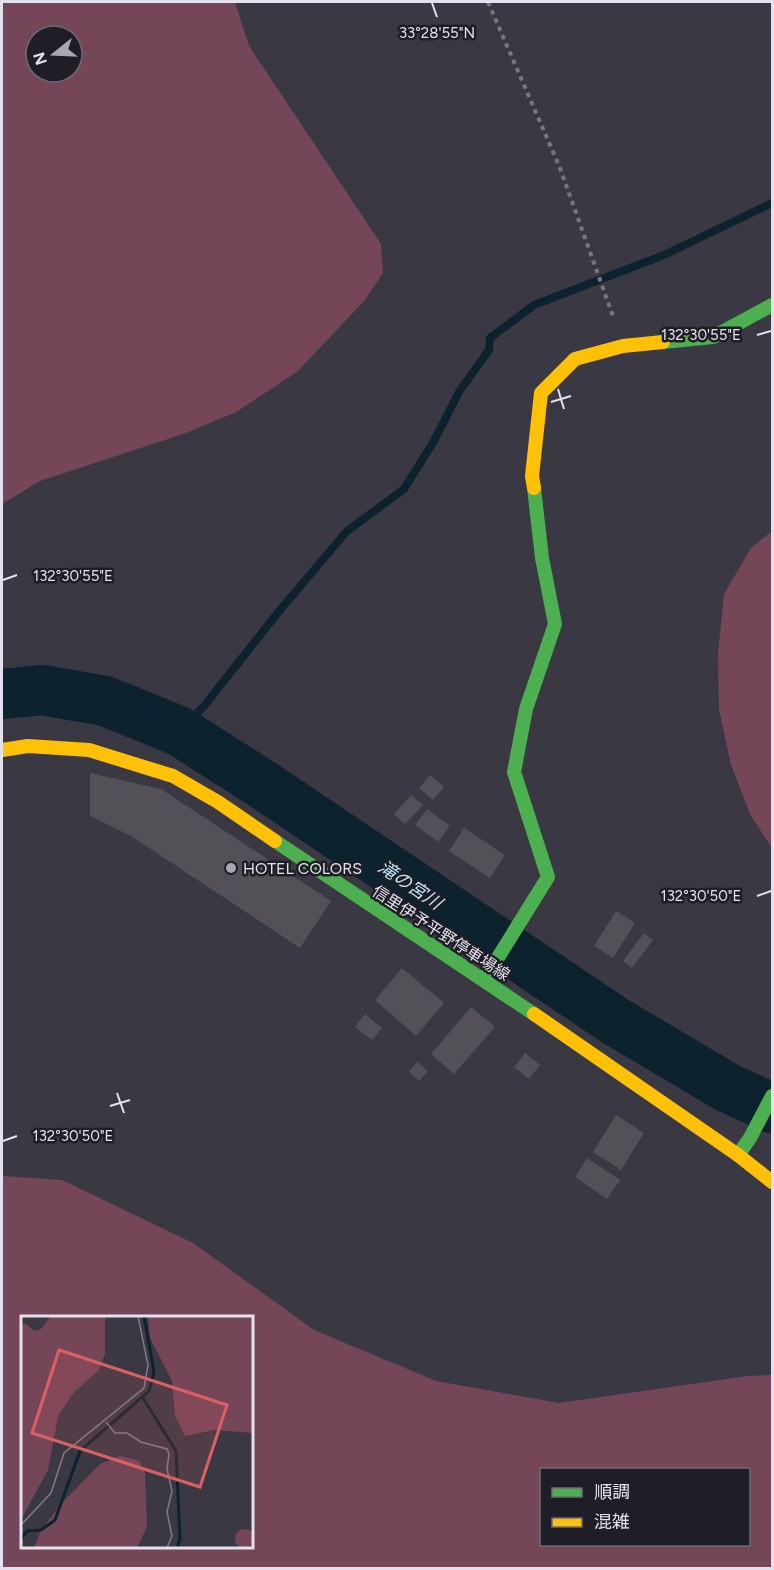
<svg xmlns="http://www.w3.org/2000/svg" width="774" height="1570" viewBox="0 0 774 1570" font-family="Figtree,'Noto Sans JP',sans-serif">
<style>
.green{fill:#754658;fill-rule:evenodd}
.lines{fill:none;stroke-linecap:round;stroke-linejoin:round}
.stream{stroke:#0c232f;stroke-width:8}
.river{stroke:#0c232f;stroke-width:50}
.building{fill:#535057}
.path{stroke:#76777e;stroke-width:4;stroke-dasharray:4.5 4.5;stroke-linecap:butt}
.fast{stroke:#4caf50;stroke-width:14}
.slow{stroke:#ffc107;stroke-width:14}
.ticks{fill:none;stroke:#e3e1ed;stroke-width:2}
.poi-dot{fill:#a8a6b1;stroke:#1f1d25;stroke-width:2}
.labels{text-anchor:middle;dominant-baseline:central;stroke-width:5;stroke-linejoin:round;paint-order:stroke}
.poi-label{font-size:16px;fill:#e3e1ed;stroke:#1f1d25;text-anchor:start}
.street-label{font-size:16px;fill:#e3e1ed;stroke:#1f1d25}
.water-label{font-size:18px;font-style:italic;fill:#bde5fb;stroke:#1f1d25}
.inset-river{fill:none;stroke:#0c232f;stroke-width:3}
.inset-road{fill:none;stroke:#7e7c86;stroke-width:1.5}
.view{fill:#da6063;fill-opacity:0.15;stroke:#da6063;stroke-width:3}
.inset-edge{fill:none;stroke:#e3e1ed;stroke-width:3}
.ticks-label{font-size:15px;text-anchor:middle;fill:#e3e1ed;stroke:#1f1d25;stroke-width:5;stroke-linejoin:round;paint-order:stroke}
</style>
<rect width="100%" height="100%" fill="#3a3842"/>
<!-- green -->
<path class="green" d="M2,2H235L249,46L381,244L383,273L365,300L297,372L236,412L186,433L40,481L2,504ZM36,36H72V72H36Z
M772,531V848L751,816L731,765L719,709L718,654L724,594L751,548Z
M2,1176L62,1180L193,1243L314,1330L436,1381L559,1403L748,1376L772,1375V1568H2ZM22,1318H252V1548H22ZM542,1470H748V1544H542Z"/>
<g class="lines">
<!-- stream -->
<path class="stream" d="M179,731L204,706L280,610L347,531L404,489L434,441L459,392L489,350L490,338L534,305L664,255L772,203"/>
<!-- river -->
<path class="river" d="M2,694L42,690L105,701L179,731L265,786L615,1021L728,1088L772,1108"/>
</g>
<!-- building -->
<path class="building" d="M90,773L161,789L331,901L300,948L131,836L90,816Z
M430,775L444,787L433,800L419,788Z
M411,795L423,805L405,824L394,814Z
M427,809L450,826L438,842L415,825Z
M464,828L505,855L490,878L449,851Z
M616,911L635,923L613,958L594,946Z
M644,933L653,940L632,968L623,961Z
M402,968L444,1003L416,1036L375,1000Z
M471,1007L495,1027L454,1074L431,1054Z
M365,1014L382,1028L372,1040L355,1027Z
M525,1053L540,1065L529,1079L514,1067Z
M417,1062L428,1071L419,1081L409,1072Z
M616,1115L644,1133L621,1170L593,1152Z
M587,1158L620,1180L607,1199L575,1177Z"/>
<g class="lines">
<!-- path -->
<path class="path" d="M488,2L560,168L614,319"/>
<!-- fast -->
<path class="fast" d="M663,342L713,337L772,305
M275,841L534,1014
M484,980L548,877L514,772L526,709L555,624L542,558L534,488
M738,1155L750,1138L772,1096"/>
<!-- slow -->
<path class="slow" d="M534,488L532,476L541,393L575,359L623,346L663,342
M2,750L28,746L89,750L173,776L218,802L275,841
M534,1014L738,1155L772,1182"/>
</g>
<!-- ticks -->
<path class="ticks" d="M432,3L437,17M757,335L771,331M558,389L564,409M551,402L571,396M3,580L17,575M757,896L771,891M117,1093L124,1113M110,1106L130,1100M3,1141L17,1136"/>
<!-- markers -->
<circle class="poi-dot" cx="231" cy="868" r="6"/>
<g class="labels">
<!-- poi labels -->
<g class="poi-label">
<text x="243" y="868">HOTEL COLORS</text>
</g>
<!-- street labels -->
<g class="street-label">
<text transform="translate(441 933) rotate(33)">信里伊予平野停車場線</text>
</g>
<!-- water labels -->
<g class="water-label">
<text transform="translate(410 885) rotate(34)">滝の宮川</text>
</g>
</g>
<!-- overview -->
<g transform="translate(21 1316)">
<rect width="232" height="232" fill="#3a3842"/>
<path d="M30,0H84V38L78,54L53,76L37,100L27,154L0,204V10L4,7L13,15L20,13ZM127,0H232V117L193,114L164,120L154,100L151,65L129,22ZM99,140L118,145L124,157L126,211L116,232H13L20,214L42,186L79,148ZM214 223a10 10 0 1 1 20 0a10 10 0 1 1-20 0Z" fill="#754658"/>
<path class="inset-river" d="M122,82L155,135L159,223L156,232M0,223L6,215L20,214L34,204L59,135L128,75L133,56L123,0"/>
<path class="inset-road" d="M85,106L94,117H106L120,126L146,133L148,138L146,153L151,175L146,196L151,220L146,232M0,209L30,177L43,137L123,72L127,49L117,0"/>
<path class="view" d="M38,34L206,89L179,171L11,117Z"/>
<rect width="232" height="232" class="inset-edge"/>
</g>
<g class="ticks-label">
<text x="437" y="38">33°28'55"N</text>
<text x="701" y="340">132°30'55"E</text>
<text x="73" y="581">132°30'55"E</text>
<text x="701" y="901">132°30'50"E</text>
<text x="73" y="1141">132°30'50"E</text>
</g>
<!-- border -->
<rect width="774" height="1570" fill="none" stroke="#e3e1ed" stroke-width="6"/>
<!-- legend -->
<rect x="540" y="1468" width="210" height="78" fill="#1f1d25" stroke="#6d6b75" stroke-width="1.5"/>
<rect x="552" y="1488" width="30" height="9" fill="#4caf50" stroke="#6d6b75" stroke-width="1.5"/>
<text x="594" y="1498" font-size="18" fill="#e3e1ed">順調</text>
<rect x="552" y="1518" width="30" height="9" fill="#ffc107" stroke="#6d6b75" stroke-width="1.5"/>
<text x="594" y="1528" font-size="18" fill="#e3e1ed">混雑</text>
<!-- north arrow -->
<g transform="translate(54 54) rotate(252)"><circle r="28" fill="#1f1d25" stroke="#6d6b75" stroke-width="1.5"/>
<path d="M0-4.5L10 22L0 15L-10 22Z" fill="#a8a6b1"/>
<text y="-9" font-size="16" font-weight="bold" text-anchor="middle" fill="#e3e1ed">N</text>
</g>
</svg>
